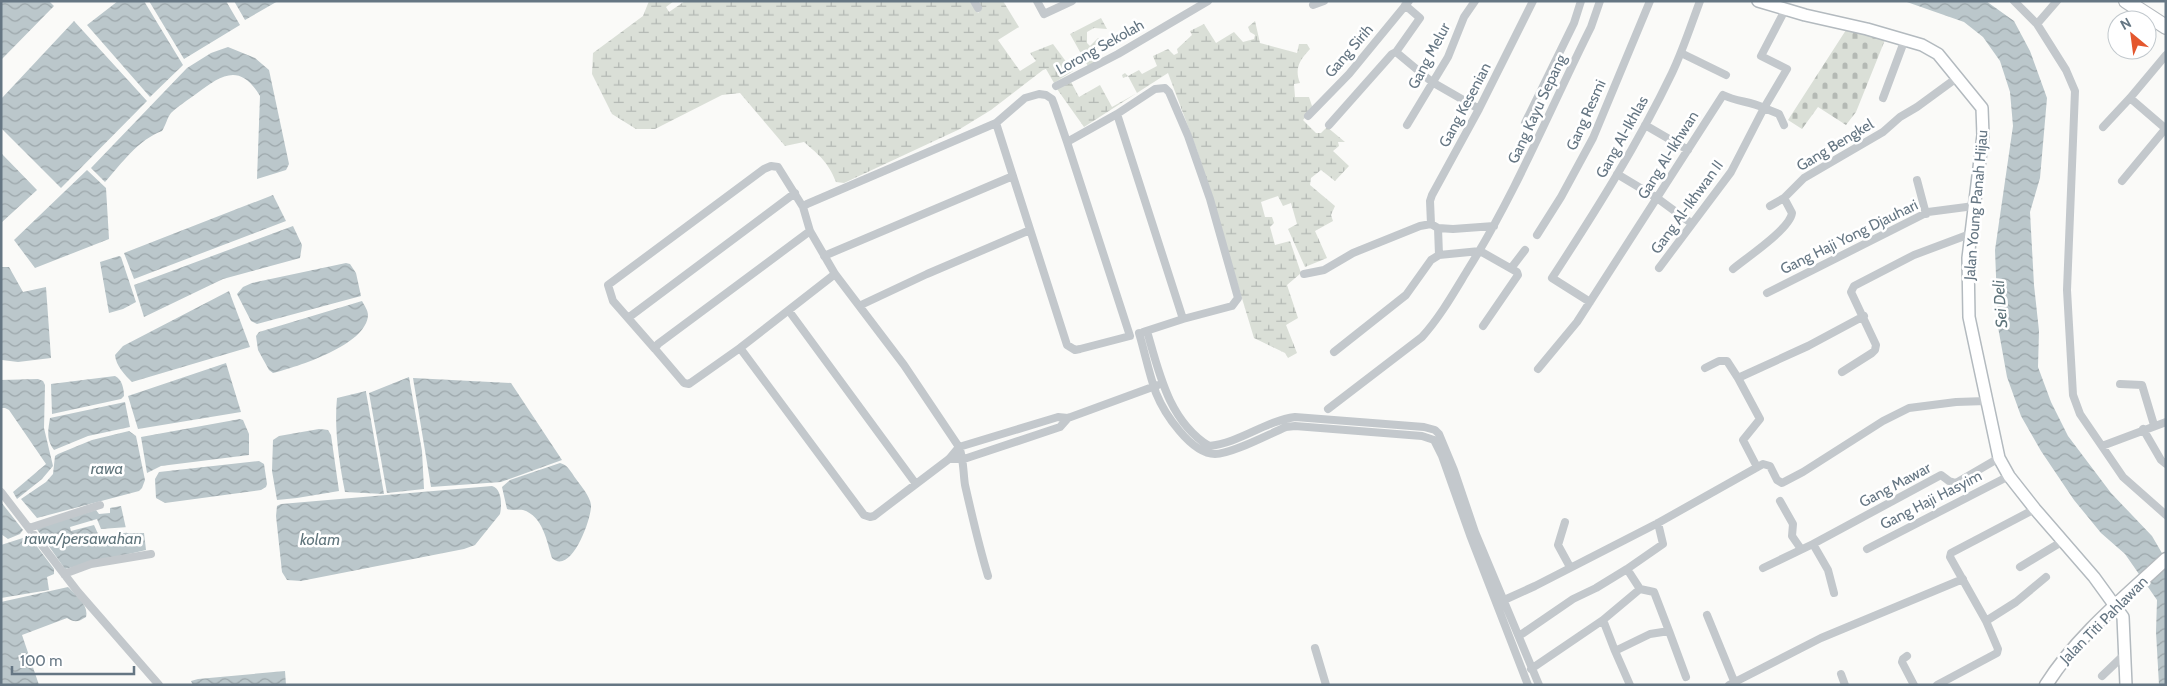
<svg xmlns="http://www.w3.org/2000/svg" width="2167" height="686" viewBox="0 0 2167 686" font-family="Cabin,sans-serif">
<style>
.wetland{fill:url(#wetland-marsh)}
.cemetery{fill:url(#cemetery-stones)}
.water{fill:url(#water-waves)}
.pier{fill:#fafaf8}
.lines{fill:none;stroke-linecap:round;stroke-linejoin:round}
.secondary-casing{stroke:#b3babf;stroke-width:14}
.primary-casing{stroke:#b5babe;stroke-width:15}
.highway-casing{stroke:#b4b9bd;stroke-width:16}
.street{stroke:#c3c8cc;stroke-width:8}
.secondary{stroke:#fff;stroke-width:11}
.primary{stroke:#fff;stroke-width:12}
.highway{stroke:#fff;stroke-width:14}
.labels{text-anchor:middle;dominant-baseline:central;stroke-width:5;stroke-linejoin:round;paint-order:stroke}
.street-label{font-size:15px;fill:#657683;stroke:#fff}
.water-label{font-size:16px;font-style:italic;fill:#60757c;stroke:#fff}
</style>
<defs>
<pattern id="wetland-marsh" width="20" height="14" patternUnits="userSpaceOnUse" patternTransform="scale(1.25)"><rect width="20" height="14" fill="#dadfd7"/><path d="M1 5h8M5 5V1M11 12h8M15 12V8" fill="none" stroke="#b4b9b4"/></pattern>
<pattern id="cemetery-stones" width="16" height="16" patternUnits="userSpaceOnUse" patternTransform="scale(1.25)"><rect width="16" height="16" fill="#dadfd7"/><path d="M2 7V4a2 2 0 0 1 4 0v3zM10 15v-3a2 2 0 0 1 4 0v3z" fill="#b4b9b4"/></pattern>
<pattern id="water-waves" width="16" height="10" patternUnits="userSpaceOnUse" patternTransform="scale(1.25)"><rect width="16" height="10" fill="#bbc7cb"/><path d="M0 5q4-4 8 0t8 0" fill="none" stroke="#9ca6aa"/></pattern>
</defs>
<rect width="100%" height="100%" fill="#fafaf8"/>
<!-- wetland -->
<path class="wetland" d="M649,1H674L666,7L669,12L685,1H970L978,13L982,9L977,1H1003L1019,27L998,40L1020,71L1036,61L1030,53L1053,44L1073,71L1054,83L1046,69L1043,70L991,110L960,129L844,183L836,182C828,162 820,156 804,142L785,146L740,93L722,95L655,129H636L612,114L592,74L593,53L643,16Z
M1101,18L1107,29L1094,28L1087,32V43L1090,46L1098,38L1104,41L1095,52L1097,56L1094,60L1095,64L1089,68L1070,34Z
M1255,21L1260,43L1297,53L1299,44H1307L1310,49C1300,60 1294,68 1300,83L1294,84L1295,97H1309L1313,109L1303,120L1316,133H1321L1327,127L1345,142H1338L1339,146L1333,151L1349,166L1335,181L1321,170L1311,178L1310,185L1335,206L1331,215L1333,221L1315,231L1327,258L1305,267L1288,229L1297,224L1291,203L1283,206L1278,196L1261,202L1265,217H1272L1274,223L1270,227L1275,245L1290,241L1301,273L1287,285L1298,318L1286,325L1297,353L1288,358L1285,353L1254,338L1198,153L1168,73L1084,127L1057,89L1071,82L1079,97L1100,85L1112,107L1137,93L1128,76L1123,78L1122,75L1125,73L1128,76L1139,70L1142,74L1157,66L1153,56L1168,49L1174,55L1178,53L1177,49L1192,35L1190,31L1204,24L1216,43L1234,32L1243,42L1254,39L1255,35L1250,32L1248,27Z"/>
<!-- cemetery -->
<path class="cemetery" d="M1846,30L1885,40L1856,112L1846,125L1818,107L1802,129L1788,120Z"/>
<!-- water -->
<path class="water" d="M1,1H49L54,6L1,60Z
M118,1H144L183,65L150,97L87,25Z
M149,1H226L240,25L184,59Z
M234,1H278L245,20Z
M1904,1H1986L2014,21L2030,51L2047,98L2040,178L2030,212L2034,285L2039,331L2038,367L2051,402L2068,436L2111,493L2152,536L2166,560V685H2159L2156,632L2157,600L2125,554L2101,533L2074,500L2041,451L2021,416L2007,377L1998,327L1995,250L2013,126L2010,92L2000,61L1983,37L1964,22Z
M74,21L147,101L61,188L1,128V99Z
M228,47L255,58L269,70L289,164L286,170L257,179L260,96C240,62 221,75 196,94C188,100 178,106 171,113C167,118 166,125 162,131C138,140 122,163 105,182L91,168L187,68L211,53Z
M1,153L37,190L1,223Z
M87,170L106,188L109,239L35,268L14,240Z
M273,195L286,221L134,279L124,253Z
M293,226L302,245L300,258L223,279L144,317L134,285Z
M119,256L121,257L136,302L123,309L109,313L100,262Z
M346,263L350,264L356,273L361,296L257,324L251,321L237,294L243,287L252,283Z
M1,267H9L23,292L46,287L51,358L18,362L2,360Z
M229,291L250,347L132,382C125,375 116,366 115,355L123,346Z
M362,301C364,305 368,310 368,315C367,345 297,367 273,373L269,370L258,350L256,336L259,332Z
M226,363L241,412L138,429L128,396Z
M115,376C122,379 124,389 124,396L121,399L52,414L51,384Z
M409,377L422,451L424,489L387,493L369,393Z
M413,378L511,383L562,460L501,482L431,487Z
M38,379L43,381L45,385L44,428L53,466L42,479L17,499L13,492L46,464L9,410L5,408H1V380Z
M366,391V392L384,494L345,492C339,461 334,429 337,398Z
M125,402L130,427L88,436L54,450C46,439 48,431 50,418Z
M240,419L243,420L249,434V455L161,466L147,473L141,437Z
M319,429L328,430L331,435L339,491L297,498L277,500L272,471L273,440L279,436Z
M129,431L136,436L145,480L142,488L139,491L37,518L21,499L46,482L53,474L55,456L58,454L92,440Z
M259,461L264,464L267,484L266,487L261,490L165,503L156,498L155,479L159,472Z
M560,463C568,465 571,472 576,479C581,486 590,496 591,505C592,518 571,576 552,558C547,542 543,516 523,510C518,509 512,511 507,509L502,487L510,480Z
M492,486C502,489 502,505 500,514L475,545L464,549L301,581L287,580L282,572L276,516L277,506L281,504Z
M1,502L23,530L20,534L8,539L1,534Z
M121,506L127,533H144L146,550L65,569L36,528L96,510L99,514L110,513V508Z
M29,536L54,569V574L47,577L49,590L1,598V545Z
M68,587C76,595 89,605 86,617C78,622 75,623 67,618L22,635L39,685H1V602Z
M285,671L286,685H193L191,681L198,679Z"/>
<!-- pier -->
<path class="pier" d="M97,519L101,529L128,527L129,530L141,531L99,536L94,525L71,531L70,527Z"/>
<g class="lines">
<defs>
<path id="secondary" d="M1758,1L1805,15L1867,29L1922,45L1938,54L1982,108L1983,135L1968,258L1969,317L1999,458L2009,476L2035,509L2094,577L2123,617L2126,685"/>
<path id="primary" d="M2046,685C2077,636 2124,598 2166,559"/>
<path id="highway" d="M2126,1L2166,27"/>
</defs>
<!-- secondary casing -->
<use href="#secondary" class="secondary-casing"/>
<!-- primary casing -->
<use href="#primary" class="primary-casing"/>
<!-- highway casing -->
<use href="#highway" class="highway-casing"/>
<!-- street -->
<path class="street" d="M974,1L978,8
M1037,1L1044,14L1072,1
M2014,1L2037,24L2066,70L2075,91L2067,290L2073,395L2080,414L2123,477L2166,515
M1313,5L1324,1
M1405,5L1420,18L1396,52L1432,82L1479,109
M2037,24L2057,1
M1681,53L1726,75
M1056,86L1118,54L1208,1
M1883,98L1905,39
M2130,98L2166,129
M1117,114L1183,319L1143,332
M1308,116L1349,74L1409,1
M1525,123L1574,23L1581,1
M1329,125L1392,54L1396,52
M1407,125L1448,57L1464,17L1475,1
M1645,125L1688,150
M2103,127L2130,98L2166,55
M1067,142L1117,114L1155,89L1165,88L1169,92L1188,136L1210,199L1238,298L1232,306L1183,319
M1617,174L1657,198L1691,223
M1917,180L1926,214
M2122,181L2166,128
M1770,206L1784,198
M1431,224L1430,201L1432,195L1479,109L1533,1
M1438,228L1439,255
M810,231L658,344L655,349L684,383L689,384L740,348L835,274
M1537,235L1561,197L1593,138L1650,1
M824,256L1013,176
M1512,267L1525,250
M1659,268L1731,172L1764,108L1779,114L1784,125
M1733,269C1746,258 1790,229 1792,213L1784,198L1804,178L1883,132L1900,117L1917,107L1958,77
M1304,274L1324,270L1353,253L1420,226L1431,224L1438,228L1453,229L1494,226
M1767,293L1928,212L1974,206
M1590,302L1552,278C1595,212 1638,144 1672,73C1683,50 1691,25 1700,1
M861,305L927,274L1030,230
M789,311L916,484L949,459L959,447L1058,417L1068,418L1158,385
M628,318L795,193
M1147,331C1159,373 1169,421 1209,446C1240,443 1265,421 1295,417L1424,427L1435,430L1439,434L1454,470L1475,532L1539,685
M1139,333C1145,353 1149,374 1156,393C1164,413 1191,454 1215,454C1232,454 1269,434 1286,427L1295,426L1422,436L1434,440L1442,456L1470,535L1528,685
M740,348L864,515L870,517L874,516L916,484
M655,349L613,301L608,285L764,169L771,166L778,167L803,207
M1334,352L1406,295L1431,260L1439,255L1480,251L1517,272L1518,275L1483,326
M1705,368L1719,361H1727L1738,378L1760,419L1743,440L1757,467
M1538,369L1577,322L1723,95C1737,102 1750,101 1764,108L1787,69L1761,56L1785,10
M1842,372L1872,353L1875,350L1876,345L1851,292L1854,286L1914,255L1970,234
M1738,378L1808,346L1864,316
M2120,384L2142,385L2154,425
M1328,409L1422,337C1440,317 1453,294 1467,271C1516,193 1550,109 1591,27L1600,1
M2143,429L2161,460L2166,464
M2102,446L2166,422
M949,459H964L1060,427L1068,418
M1,492L78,592L159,685
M1780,501L1793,524L1792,536L1801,549
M1565,522L1558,545L1570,567
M1658,523L1663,544L1627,569L1640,589L1654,592L1669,631
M29,528L100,505
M1813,544L1828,570L1834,593
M1867,549L2009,476
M2020,567L2063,541
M1763,568L1813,544L1941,475L1949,481L1956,483L1999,458
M64,574L91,564L151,554
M988,576C979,546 972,516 965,485C963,472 964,460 959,447L904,365L835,274L810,231L803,207L807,204L996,123L1025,98L1039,94L1046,95L1052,99L1055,107L1067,142L1130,336L1080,349L1075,350L1067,345L996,123
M1502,601L1535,586L1658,523L1763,464L1770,466L1777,480L1782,483L1803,472L1883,421L1909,408L1956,402L1986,401
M1707,615L1734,681
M1986,621L2016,602L2046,577
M1519,636L1573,599L1596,588L1627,569
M1315,648L1326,685
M1615,651L1603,620L1640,589
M1907,656L1903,659L1902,662L1914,685
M1531,669L1603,620
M1841,674L1845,685
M2102,676L2124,655
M1630,685L1615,651L1650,634L1669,631L1686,677
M1729,685L1821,638L1963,579
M1937,685L1997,653L1998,649L1986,621L1950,557L1951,553L2035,509"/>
<!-- secondary -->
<use href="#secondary" class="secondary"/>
<!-- primary -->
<use href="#primary" class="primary"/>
<!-- highway -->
<use href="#highway" class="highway"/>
</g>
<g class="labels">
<!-- street labels -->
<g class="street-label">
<text transform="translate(1100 47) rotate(-29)">Lorong Sekolah</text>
<text transform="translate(1349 51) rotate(-49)">Gang Sirih</text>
<text transform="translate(1429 56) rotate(-62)">Gang Melur</text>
<text transform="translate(1465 105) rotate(-62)">Gang Kesenian</text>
<text transform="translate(1537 109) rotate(-65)">Gang Kayu Sepang</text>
<text transform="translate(1586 115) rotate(-66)">Gang Resmi</text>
<text transform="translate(1622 137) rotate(-61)">Gang Al-Ikhlas</text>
<text transform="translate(1835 145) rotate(-31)">Gang Bengkel</text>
<text transform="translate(1668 155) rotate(-58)">Gang Al-Ikhwan</text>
<text transform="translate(1976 205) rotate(-85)">Jalan Young Panah Hijau</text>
<text transform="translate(1687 207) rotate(-54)">Gang Al-Ikhwan II</text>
<text transform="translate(1849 237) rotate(-26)">Gang Haji Yong Djauhari</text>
<text transform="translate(1895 485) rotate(-28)">Gang Mawar</text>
<text transform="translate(1931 500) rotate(-27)">Gang Haji Hasyim</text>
<text transform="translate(2104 620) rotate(-45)">Jalan Titi Pahlawan</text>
</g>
<!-- water labels -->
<g class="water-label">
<text transform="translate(2000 304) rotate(-94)">Sei Deli</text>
<text x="107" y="468">rawa</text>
<text x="83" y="538">rawa/persawahan</text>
<text x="320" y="539">kolam</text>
</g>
</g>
<!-- border -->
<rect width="2167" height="686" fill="none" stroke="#657683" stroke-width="5"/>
<!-- north arrow -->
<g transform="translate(2132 35) rotate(331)"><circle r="24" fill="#ffffff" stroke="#c1c8cd"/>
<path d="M0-4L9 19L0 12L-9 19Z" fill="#e4572e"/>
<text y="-8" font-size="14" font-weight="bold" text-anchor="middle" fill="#657683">N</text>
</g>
<!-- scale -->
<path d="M12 666v8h122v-8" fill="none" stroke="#657683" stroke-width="2.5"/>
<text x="20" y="666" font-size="15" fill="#657683" stroke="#ffffff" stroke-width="4" paint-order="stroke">100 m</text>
</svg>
